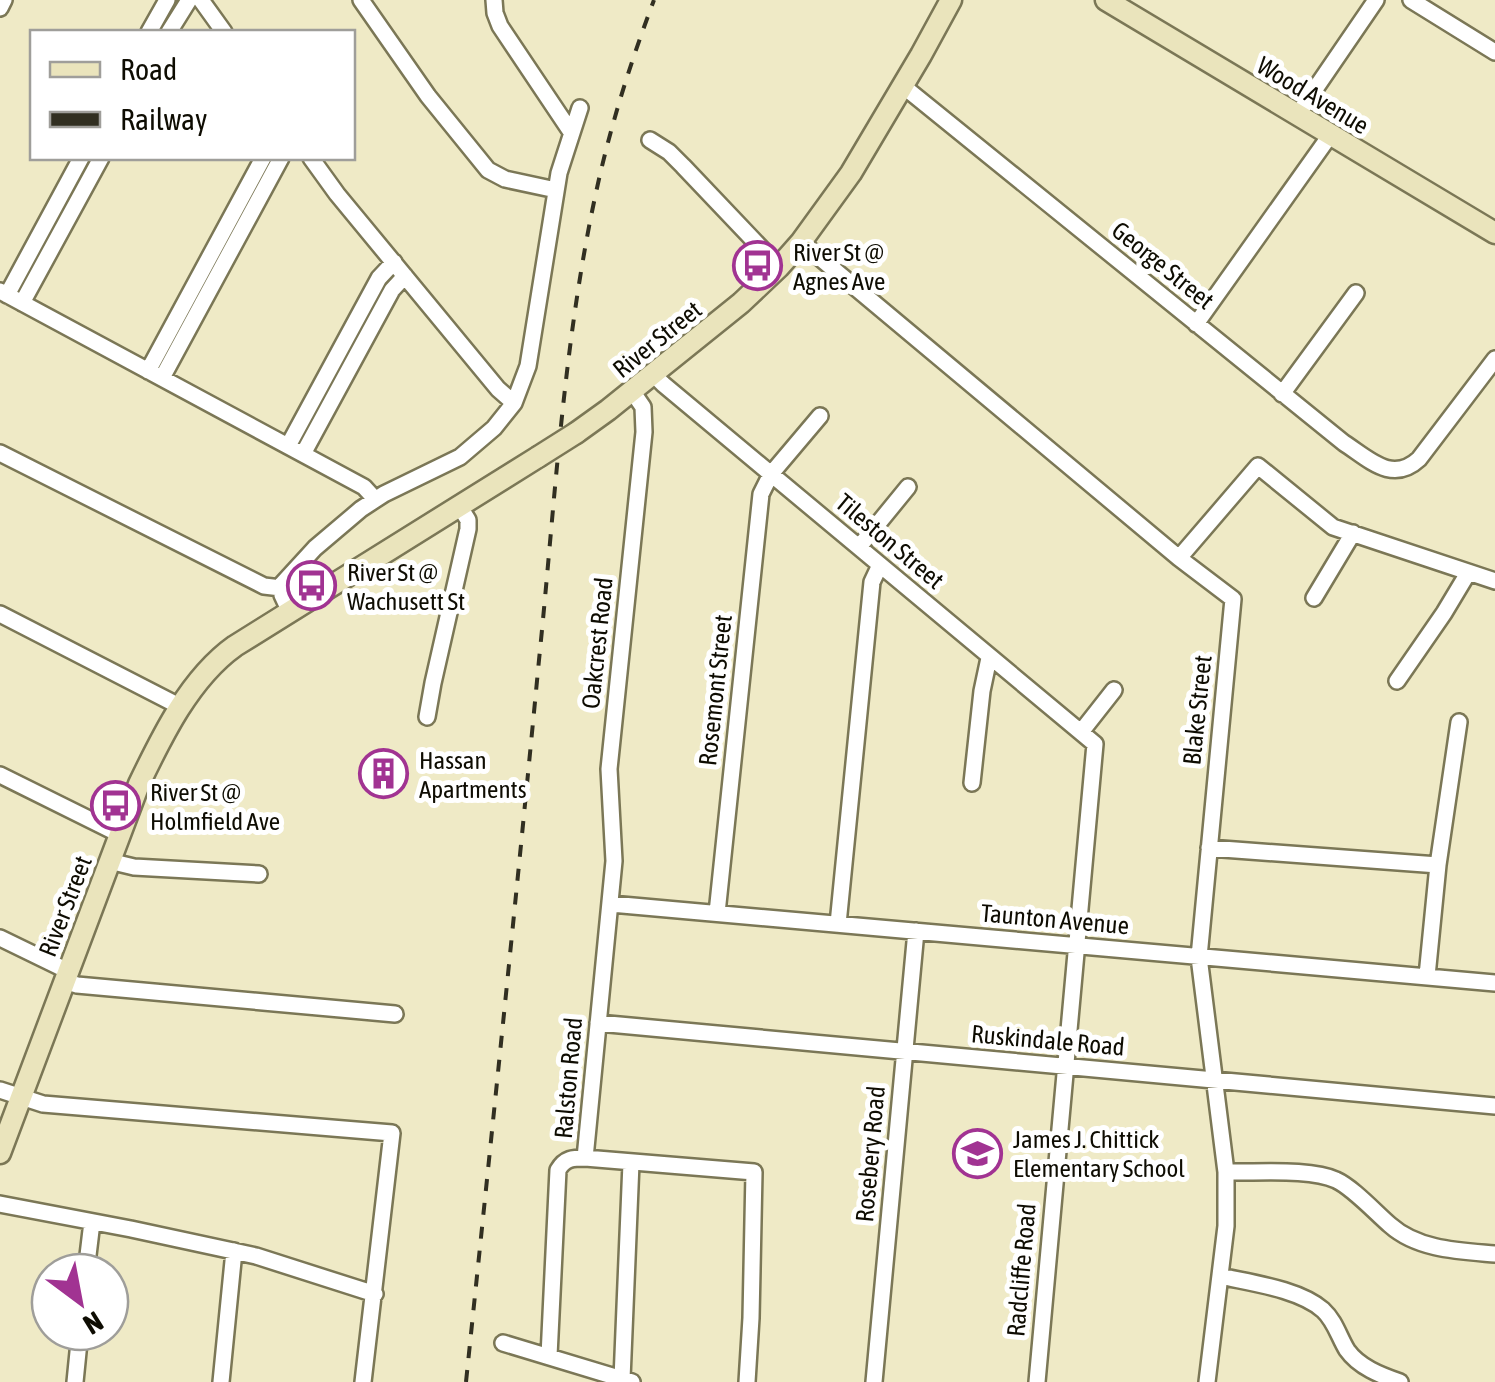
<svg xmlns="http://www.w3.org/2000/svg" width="1495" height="1382" viewBox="0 0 1495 1382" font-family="'Asap Condensed',sans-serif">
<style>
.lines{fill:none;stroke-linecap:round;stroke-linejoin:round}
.minor-casing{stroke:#7b7756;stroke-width:20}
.secondary-casing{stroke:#7b7756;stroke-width:25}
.minor{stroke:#fff;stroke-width:15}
.secondary{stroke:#eae4bc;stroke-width:20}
.rail{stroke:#312f21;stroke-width:4;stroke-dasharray:12 12;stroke-linecap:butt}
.secondary-bridge-casing{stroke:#7b7756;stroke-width:25;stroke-linecap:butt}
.secondary-bridge{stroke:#eae4bc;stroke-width:20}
.labels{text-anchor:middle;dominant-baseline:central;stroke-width:10;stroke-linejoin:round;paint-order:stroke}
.street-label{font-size:25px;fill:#0e0c02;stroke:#fff}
.poi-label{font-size:25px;fill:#0e0c02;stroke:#fff;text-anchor:start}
</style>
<rect width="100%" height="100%" fill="#efeac6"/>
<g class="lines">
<defs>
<path id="minor" d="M201,0L224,32
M361,0L428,96L488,170L505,179L556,190
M494,0L495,13L500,26L571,132
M1411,0L1495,52
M0,8L4,0
M149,32L167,0
M169,32L189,0
M903,86L1344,443C1369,459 1392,484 1419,459L1495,359
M1298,114L1376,0
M650,140L669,152L683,166L779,267
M311,158L337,194L498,389L514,403
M801,242L1179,558L1233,599L1199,957L1226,1172V1226L1207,1382
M0,291L364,487L375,499
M7,295L81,158
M22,303L101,158
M1196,324L1331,134
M148,371L263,158
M653,374L663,384L1095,744L1037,1382
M162,378L281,158
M1282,394L1356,293
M288,446L379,278L394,262
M0,453L264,586L281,588
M303,454L392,290L405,276
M859,547L908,487
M1179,558L1258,466L1333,527L1495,581
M1314,598L1353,533
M290,612L282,595V584L315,548L361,509L384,494L460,457L494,428L514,403L528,366L559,173L580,108
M0,614L181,707
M1397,681L1444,613L1468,573
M427,717L433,683L468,529V520L460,507
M1081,732L1114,690
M0,775L119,834
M972,783L982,691L989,658
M1209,848L1438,865
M109,861L134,867L259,874
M611,904L1495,983
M717,913L761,494L771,474L820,416
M838,924L872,582L880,565
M0,938L68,971
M1427,976L1438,865L1459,722
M64,981L77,985L395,1014
M598,1023L1495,1106
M0,1090L43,1104L392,1133L363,1382
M585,1158L614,861L609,769L644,432L643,407L632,391
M1226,1172C1256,1173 1311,1168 1336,1180C1352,1187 1376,1213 1390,1225C1418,1250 1460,1251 1495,1254
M0,1204L131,1229L256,1256L375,1294
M86,1272L92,1222
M1220,1276C1251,1283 1299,1289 1323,1310C1335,1321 1339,1337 1347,1350C1359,1367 1380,1375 1400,1382
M503,1343L632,1382
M549,1356L558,1170C565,1158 573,1158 585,1158L754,1172L751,1318L747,1382
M622,1379L631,1163
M75,1382L80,1332
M221,1382L234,1251
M874,1382L916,931"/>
<path id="secondary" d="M1106,0L1495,233
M576,433L608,410L741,303L779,267L801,242L851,173L921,55L951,0
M0,1153L139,784C162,736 190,678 235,646L538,457"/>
</defs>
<!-- minor casing -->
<use href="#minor" class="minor-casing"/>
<!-- secondary casing -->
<use href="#secondary" class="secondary-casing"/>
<!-- minor -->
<use href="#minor" class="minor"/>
<!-- secondary -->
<use href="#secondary" class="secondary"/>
<!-- rail -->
<path class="rail" d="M466,1382C491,1141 516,901 539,660C555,504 563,342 597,188C611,124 631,61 654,0"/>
<defs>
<path id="secondary-bridge" d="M538,457L576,433"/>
</defs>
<!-- secondary-bridge casing -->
<use href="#secondary-bridge" class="secondary-bridge-casing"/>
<!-- secondary-bridge -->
<use href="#secondary-bridge" class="secondary-bridge"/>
</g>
<!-- icons -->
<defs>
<symbol id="bus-ring" viewBox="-11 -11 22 22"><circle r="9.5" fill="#fff" stroke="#a13392" stroke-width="1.5"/><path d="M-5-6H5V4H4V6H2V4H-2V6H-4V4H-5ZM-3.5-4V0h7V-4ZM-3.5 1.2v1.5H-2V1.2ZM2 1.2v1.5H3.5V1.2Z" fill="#a13392"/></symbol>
<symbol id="building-ring" viewBox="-11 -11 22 22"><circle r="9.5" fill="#fff" stroke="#a13392" stroke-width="1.5"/><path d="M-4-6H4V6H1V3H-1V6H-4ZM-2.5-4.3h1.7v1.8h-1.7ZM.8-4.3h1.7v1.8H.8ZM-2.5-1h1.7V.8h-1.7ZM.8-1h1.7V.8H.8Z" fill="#a13392"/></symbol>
<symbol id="school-ring" viewBox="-11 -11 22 22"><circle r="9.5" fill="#fff" stroke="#a13392" stroke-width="1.5"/><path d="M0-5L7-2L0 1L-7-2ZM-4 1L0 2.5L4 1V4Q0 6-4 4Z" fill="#a13392"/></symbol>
</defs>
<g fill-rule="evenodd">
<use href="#bus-ring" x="730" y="238" width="55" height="55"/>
<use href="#bus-ring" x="284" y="558" width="55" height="55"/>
<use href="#building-ring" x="356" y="746" width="55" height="55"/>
<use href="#bus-ring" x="88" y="778" width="55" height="55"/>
<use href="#school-ring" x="950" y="1126" width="55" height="55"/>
</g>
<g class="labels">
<!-- street labels -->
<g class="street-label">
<text transform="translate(1313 95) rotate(31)">Wood Avenue</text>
<text transform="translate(1163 265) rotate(39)">George Street</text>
<text transform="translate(657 339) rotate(-39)">River Street</text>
<text transform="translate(890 541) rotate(40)">Tileston Street</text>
<text transform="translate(597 643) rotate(-84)">Oakcrest Road</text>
<text transform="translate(715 690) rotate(-84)">Rosemont Street</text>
<text transform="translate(1197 710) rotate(-84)">Blake Street</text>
<text transform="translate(65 906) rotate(-69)">River Street</text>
<text transform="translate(1055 919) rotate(5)">Taunton Avenue</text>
<text transform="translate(1048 1040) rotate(5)">Ruskindale Road</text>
<text transform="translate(568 1078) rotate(-85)">Ralston Road</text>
<text transform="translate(870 1154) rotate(-85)">Rosebery Road</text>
<text transform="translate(1021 1270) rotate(-85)">Radcliffe Road</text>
</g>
<!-- poi labels -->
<g class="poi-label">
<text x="793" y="252">River St @<tspan x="793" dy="29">Agnes Ave</tspan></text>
<text x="347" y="572">River St @<tspan x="347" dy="29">Wachusett St</tspan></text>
<text x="419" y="760">Hassan<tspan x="419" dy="29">Apartments</tspan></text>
<text x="150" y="792">River St @<tspan x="150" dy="29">Holmfield Ave</tspan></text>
<text x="1013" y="1139">James J. Chittick<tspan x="1013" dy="29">Elementary School</tspan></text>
</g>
</g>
<!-- legend -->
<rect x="30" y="30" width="325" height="130" fill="#ffffff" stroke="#9f9e9a" stroke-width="2.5"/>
<rect x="50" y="62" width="50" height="15" fill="#eae4bc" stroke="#9f9e9a" stroke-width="2.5"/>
<text x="120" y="80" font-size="30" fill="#0e0c02">Road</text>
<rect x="50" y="112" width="50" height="15" fill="#312f21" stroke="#9f9e9a" stroke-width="2.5"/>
<text x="120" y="130" font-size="30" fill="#0e0c02">Railway</text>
<!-- north arrow -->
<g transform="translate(80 1302) rotate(148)"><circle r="48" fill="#ffffff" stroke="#9f9e9a" stroke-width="2.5"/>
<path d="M0-8L18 38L0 25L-18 38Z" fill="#a13392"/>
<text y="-15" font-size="28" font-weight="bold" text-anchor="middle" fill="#0e0c02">N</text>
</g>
</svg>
